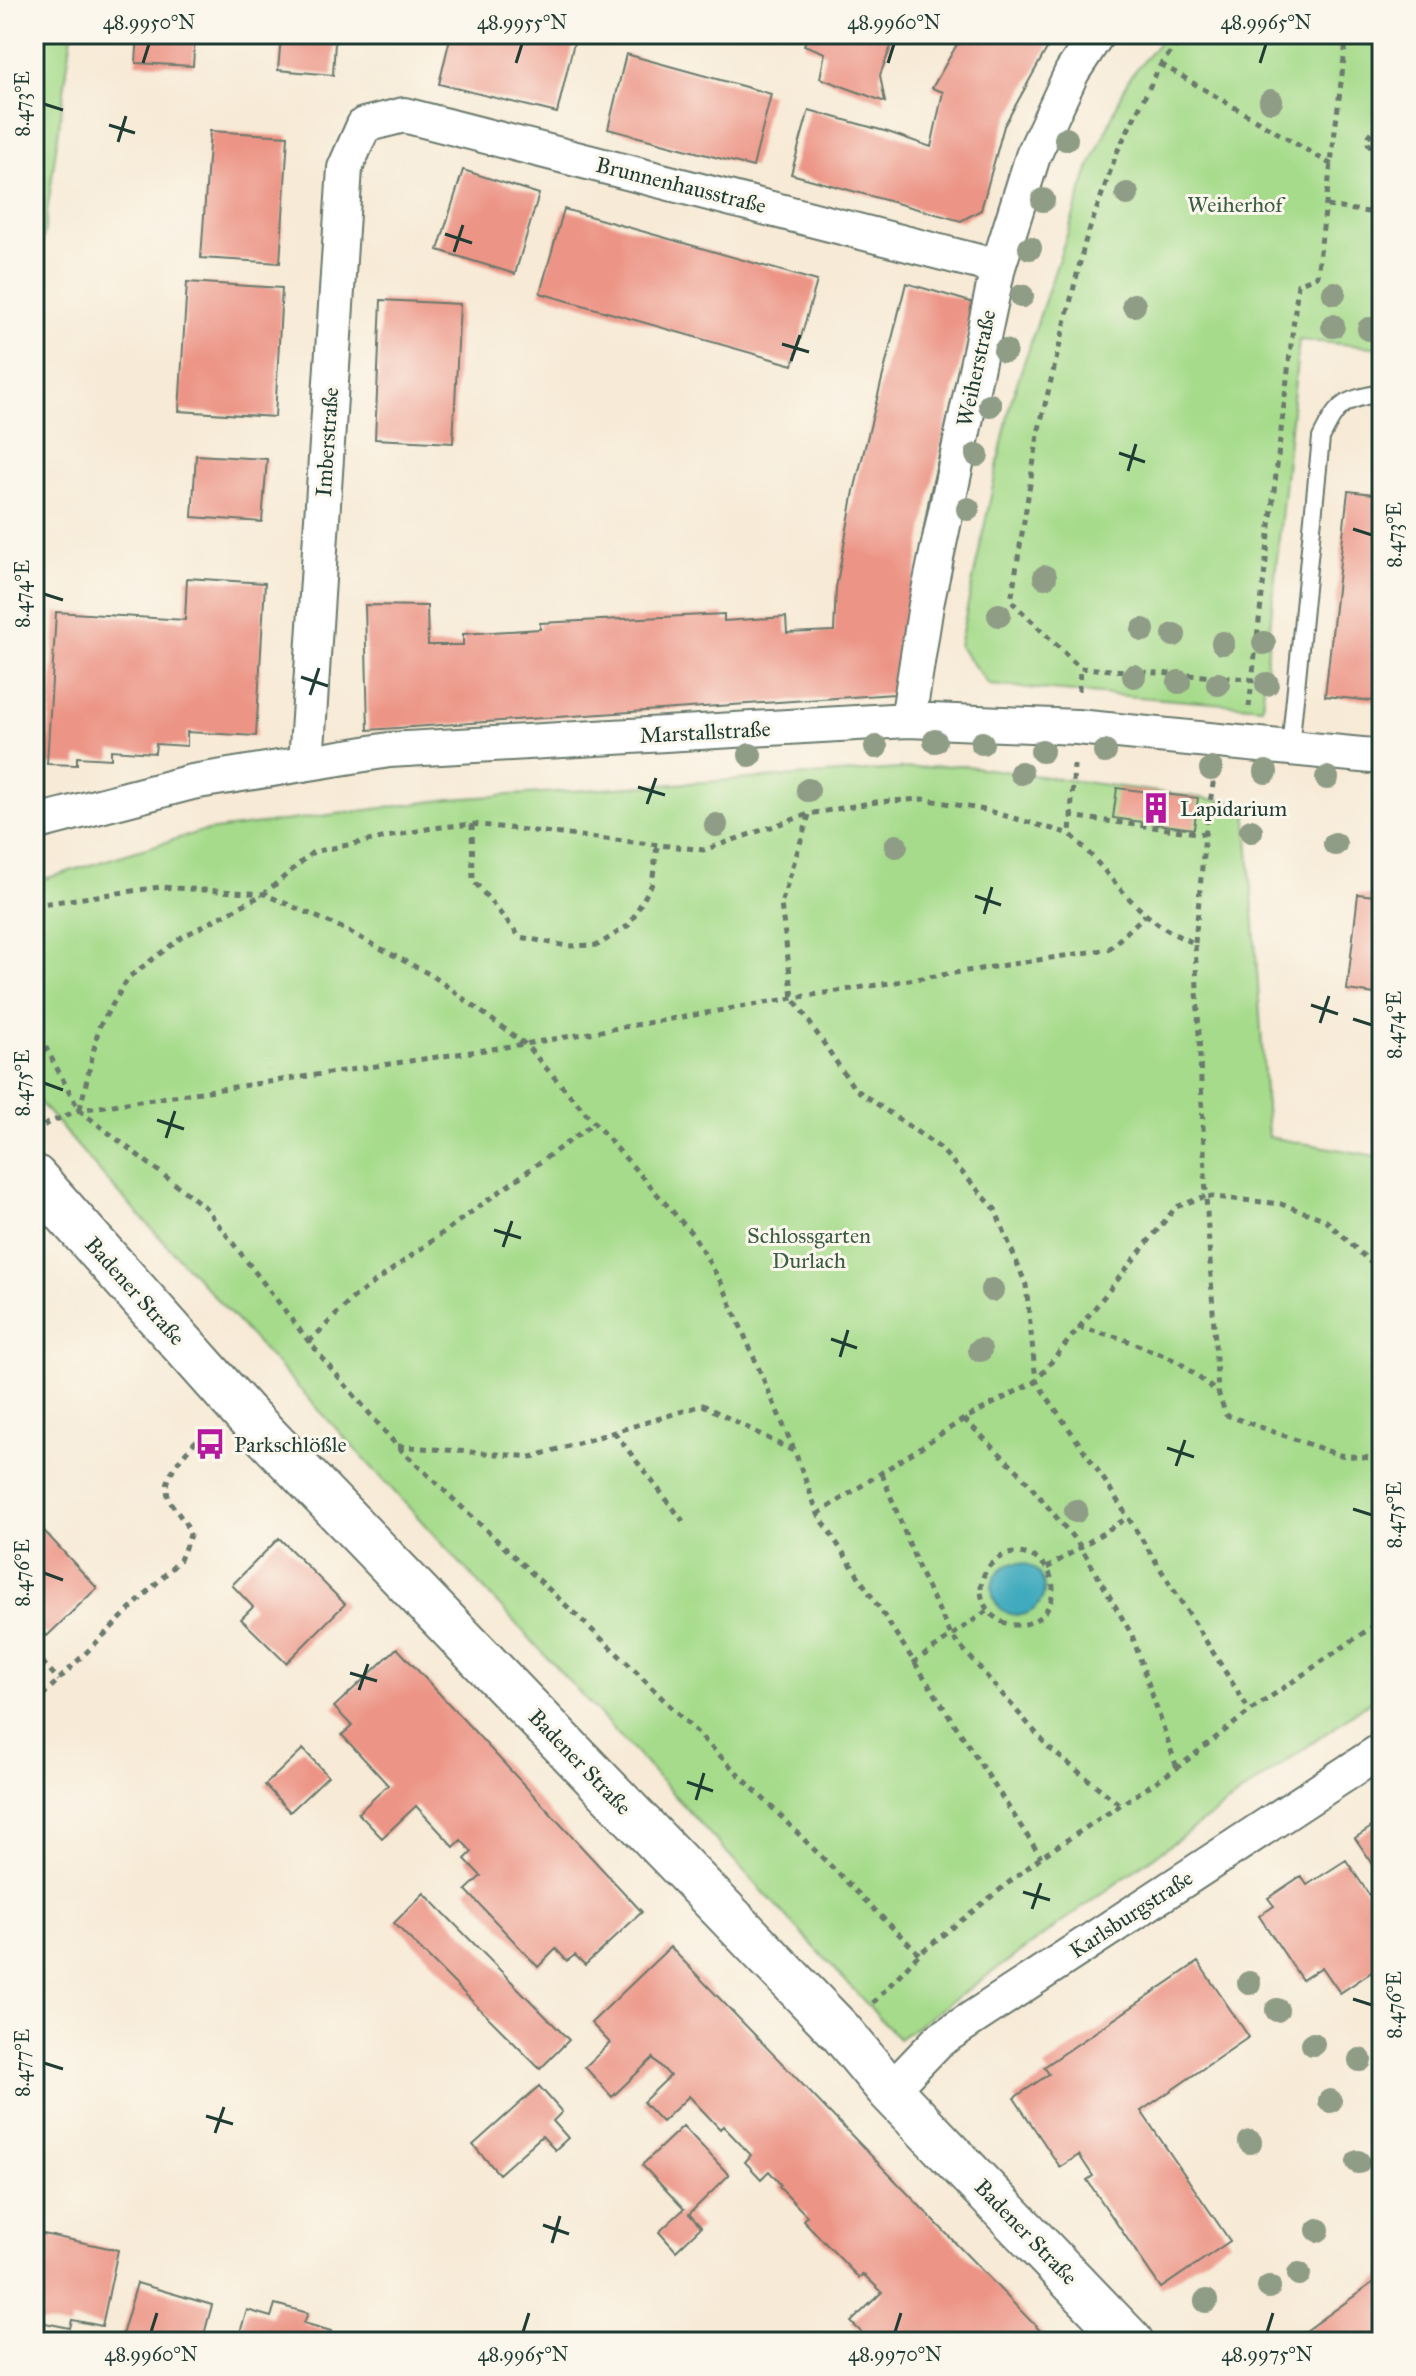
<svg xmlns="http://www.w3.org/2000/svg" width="1416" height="2376" viewBox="0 0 1416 2376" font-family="'IM FELL Great Primer',serif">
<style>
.green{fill:#a6db8b;stroke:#628c60;stroke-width:2}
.water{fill:#3faabe;stroke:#2f7479;stroke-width:2}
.building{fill:#ec9586}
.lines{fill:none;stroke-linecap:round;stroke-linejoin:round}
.lane-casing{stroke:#6b7a6d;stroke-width:20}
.street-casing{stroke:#6b7a6d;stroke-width:38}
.primary-casing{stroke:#6b7a6d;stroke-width:48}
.path{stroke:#6b7a6d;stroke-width:5;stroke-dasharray:6 6;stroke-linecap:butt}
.lane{stroke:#fff;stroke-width:16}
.street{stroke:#fff;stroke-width:34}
.primary{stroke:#fff;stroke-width:44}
.tree{fill:#8f9c86}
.ticks{fill:none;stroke:#1f3d34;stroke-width:3}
.labels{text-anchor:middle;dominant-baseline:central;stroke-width:6;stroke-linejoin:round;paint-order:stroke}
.street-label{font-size:22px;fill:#1f3d34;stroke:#fbf7ec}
.park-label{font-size:22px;fill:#3a5d45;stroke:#fbf7ec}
.poi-label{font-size:22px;fill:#1f3d34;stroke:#fbf7ec;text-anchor:start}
.neatline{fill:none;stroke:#1f3d34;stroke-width:3}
.ticks-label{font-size:20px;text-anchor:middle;fill:#1f3d34}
</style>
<rect width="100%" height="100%" fill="#fbf7ec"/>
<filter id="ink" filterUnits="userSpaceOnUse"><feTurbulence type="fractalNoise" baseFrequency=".0125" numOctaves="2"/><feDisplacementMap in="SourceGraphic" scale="16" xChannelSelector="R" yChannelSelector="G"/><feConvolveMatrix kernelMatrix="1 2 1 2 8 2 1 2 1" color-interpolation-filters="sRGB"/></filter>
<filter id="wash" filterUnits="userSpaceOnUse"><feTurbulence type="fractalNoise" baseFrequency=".006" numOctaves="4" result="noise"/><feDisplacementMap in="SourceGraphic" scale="32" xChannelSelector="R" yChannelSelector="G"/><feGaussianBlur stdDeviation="1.8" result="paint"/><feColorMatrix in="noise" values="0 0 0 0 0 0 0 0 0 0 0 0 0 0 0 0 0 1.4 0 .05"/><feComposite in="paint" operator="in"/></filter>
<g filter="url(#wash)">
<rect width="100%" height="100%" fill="#f7ead6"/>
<!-- green -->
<path class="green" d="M34,34H72L34,306Z
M1166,34H1382V348L1299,340L1262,707L989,685L959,646L1011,401L1054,273L1090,167L1129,78Z
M959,765L1246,804L1268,1137L1382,1157V1693L899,2039L106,1179L34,1096V882L199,832L451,799Z"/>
<!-- water -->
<path class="water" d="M992 1589a26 26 0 1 1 52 0a26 26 0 1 1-52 0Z"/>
<g id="blocks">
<!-- building -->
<path class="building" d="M138,34L195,35L193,66L136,63Z
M451,34H576L557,113L439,84Z
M809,34H889L895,36L880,75L885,102L820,78L825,53L804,45Z
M963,34H1055L1004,126L981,210L961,221L791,174L809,110L888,132L931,147L943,92L932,88Z
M281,37L335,42L333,75L278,70Z
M626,54L771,94L753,167L608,129Z
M210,131L288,136L280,263L201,258Z
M463,170L539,194L515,274L438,250Z
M564,209L817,281L793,365L540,293Z
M187,282L282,288L275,417L179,411Z
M906,283L974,303L929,499L894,694L368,730L365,605L427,606L428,645H463V634L540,629V623L724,614V621L786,617L787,633L834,631L836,588L854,491Z
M381,300L460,304L453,443L375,439Z
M196,455L267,459L262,522L192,517Z
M1348,491L1382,495V702L1325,696Z
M187,578L265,583L256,736L187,732V746L156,744L155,753L111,750V759L77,757V765L47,764L56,612L185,620Z
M1117,788L1198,798L1194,829L1113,818Z
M1358,894L1382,897V995L1347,990Z
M34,1520L97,1588L47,1636L34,1622Z
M279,1538L345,1604L286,1663L241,1619L253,1607L232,1585Z
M397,1648L642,1912L585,1965L575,1955L567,1961L556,1949L538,1967L466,1890L481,1876L465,1859L472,1852L461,1840L454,1847L416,1806L382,1838L358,1813L388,1785L342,1735L352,1726L334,1707Z
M303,1749L328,1776L290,1812L265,1785Z
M1382,1820V1877L1355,1838Z
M1346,1860L1382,1914V1965L1340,1993L1322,1967L1302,1980L1259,1916L1274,1906L1268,1898L1301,1876L1307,1885Z
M424,1893L569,2040L540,2069L394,1923Z
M670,1947L967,2255L1051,2342H932L926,2335L919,2342H871L851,2322L882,2292L863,2274L859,2278L803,2220L807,2216L779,2187L781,2185L769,2171L761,2179L745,2162L751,2155L723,2126L720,2129L689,2096L662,2122L643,2102L670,2076L653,2058L612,2097L585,2067L610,2043L591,2023Z
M1198,1962L1249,2037L1141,2111L1230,2241L1161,2288L1087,2180L1093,2176L1079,2155L1060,2167L1014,2098L1049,2074L1044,2067Z
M539,2086L562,2112L553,2121L568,2138L555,2150L542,2136L499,2174L473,2145Z
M683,2126L729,2175L689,2214L701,2227L676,2251L659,2232L684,2209L642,2165Z
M34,2232L118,2250L102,2326L72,2320L70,2328L40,2322L42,2312L34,2311Z
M1382,2276V2342H1314L1306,2331Z
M137,2283L212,2305L202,2342H120Z
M275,2304L308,2313L304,2323L331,2331L328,2342H237L247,2310L271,2317Z"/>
</g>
</g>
<g filter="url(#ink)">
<use href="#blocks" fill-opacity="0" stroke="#6b7a6d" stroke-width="2"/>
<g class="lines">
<defs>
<path id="lane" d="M1290,748L1321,438C1338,404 1341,401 1379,393"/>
<path id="street" d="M908,720L926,605L998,267L1033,156L1072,72L1097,34
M306,763L345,168L364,125L404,115L998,267
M34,823L192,782L389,750L908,720L1077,727L1382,757
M890,2091L938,2041L1382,1750"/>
<path id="primary" d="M34,1177L244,1413L841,2032L890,2091L1131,2342"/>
</defs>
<!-- lane casing -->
<use href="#lane" class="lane-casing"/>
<!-- street casing -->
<use href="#street" class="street-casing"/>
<!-- primary casing -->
<use href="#primary" class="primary-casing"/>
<!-- path -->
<path class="path" d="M1185,34L1161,64L1117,152L1085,242L1039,429L1011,601L1080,668L1250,679
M1161,64L1332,165
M1382,128H1375L1368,137V143L1372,148L1382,149
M1327,206L1382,214
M1370,212L1378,150
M1079,691L1080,668
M1249,707L1298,284L1317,276L1347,34
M809,815L781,904L793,998L854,1088L940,1148L995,1209L1026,1285L1036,1381L1105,1481L1250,1711
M1069,816L1205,834
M472,824L473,880L520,937L567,946L598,945L629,925L652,884L657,846
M34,905L160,887L264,894L340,927L433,976L525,1044L694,1236L723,1286L795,1452L818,1514L1041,1857
M1195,943L1205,834L1214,778
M34,1025L79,1110L205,1207L309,1342L397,1446L625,1661L919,1954
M80,1109L99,1027L129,977L182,937L264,894L313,852L432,828L472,824L704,850L809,814L876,802L923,799L985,810L1070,834
M35,1134L46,1124L79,1110L525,1044L793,998L1109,949L1145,915
M1382,1273L1324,1219L1281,1204L1206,1196L1218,1392L1226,1415L1339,1455L1382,1459
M1078,1327L1121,1338L1179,1362L1217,1392
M309,1342L353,1298L594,1123
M964,1419L1019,1472L1081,1547L1132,1635L1177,1768
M614,1432L683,1521
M398,1446L532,1457L703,1405L795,1452
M882,1474L921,1574L951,1635L1049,1748L1119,1804
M818,1514L964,1419L1036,1381L1176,1207L1206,1196L1195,943C1136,922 1114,875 1070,834L1074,765
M981 1589a36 36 0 1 1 72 0a36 36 0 1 1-72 0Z
M1047,1568L1127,1518
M34,1653L59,1680
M913,1663L988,1610
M34,1704L180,1560L190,1535C186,1520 178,1515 171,1503C156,1477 188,1451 203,1433
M873,2003L919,1954L1041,1857L1177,1768L1250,1711L1382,1620"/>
<!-- lane -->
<use href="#lane" class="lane"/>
<!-- street -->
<use href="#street" class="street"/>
<!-- primary -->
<use href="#primary" class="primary"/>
</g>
<!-- trees -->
<g class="tree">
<circle cx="1271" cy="101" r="12"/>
<circle cx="1066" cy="139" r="12"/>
<circle cx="1127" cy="194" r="12"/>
<circle cx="1043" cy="200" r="12"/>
<circle cx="1030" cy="248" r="12"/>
<circle cx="1334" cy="293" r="12"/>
<circle cx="1022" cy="296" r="12"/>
<circle cx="1134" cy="305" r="12"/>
<circle cx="1333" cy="326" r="12"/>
<circle cx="1369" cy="329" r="12"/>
<circle cx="1005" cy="351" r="12"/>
<circle cx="990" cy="405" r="12"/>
<circle cx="977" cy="455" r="12"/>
<circle cx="968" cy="509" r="12"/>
<circle cx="1045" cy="577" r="12"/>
<circle cx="999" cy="615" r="12"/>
<circle cx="1143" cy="630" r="12"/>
<circle cx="1174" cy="635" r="12"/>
<circle cx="1223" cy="643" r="12"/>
<circle cx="1264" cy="643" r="12"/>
<circle cx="1134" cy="676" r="12"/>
<circle cx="1179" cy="682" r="12"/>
<circle cx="1218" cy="684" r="12"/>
<circle cx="1267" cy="684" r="12"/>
<circle cx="935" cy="741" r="12"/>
<circle cx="982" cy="743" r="12"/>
<circle cx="876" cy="747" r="12"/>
<circle cx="1042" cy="751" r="12"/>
<circle cx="1105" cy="752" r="12"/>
<circle cx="750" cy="755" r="12"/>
<circle cx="1211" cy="769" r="12"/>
<circle cx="1266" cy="772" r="12"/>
<circle cx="1021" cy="773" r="12"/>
<circle cx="1327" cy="778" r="12"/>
<circle cx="808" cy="790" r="12"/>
<circle cx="716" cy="825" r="12"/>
<circle cx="1251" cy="831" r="12"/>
<circle cx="1335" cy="844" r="12"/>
<circle cx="896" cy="846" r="12"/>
<circle cx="992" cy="1290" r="12"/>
<circle cx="980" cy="1350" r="12"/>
<circle cx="1076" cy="1511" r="12"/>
<circle cx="1249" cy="1983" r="12"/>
<circle cx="1277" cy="2010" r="12"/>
<circle cx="1313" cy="2044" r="12"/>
<circle cx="1360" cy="2060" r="12"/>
<circle cx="1330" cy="2101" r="12"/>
<circle cx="1250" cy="2142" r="12"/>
<circle cx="1358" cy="2162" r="12"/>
<circle cx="1318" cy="2230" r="12"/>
<circle cx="1299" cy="2274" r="12"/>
<circle cx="1269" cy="2287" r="12"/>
<circle cx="1206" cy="2301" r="12"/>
</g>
</g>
<!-- ticks -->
<path class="ticks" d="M143,63L149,44M516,63L522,44M888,63L894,44M1260,63L1266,44M44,104L63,110M109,125L135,133M118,142L126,116M445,234L472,243M454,252L463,225M782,344L809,352M791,361L800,335M1119,453L1145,462M1128,471L1136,444M1353,529L1372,535M44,594L63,600M301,677L328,686M310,695L319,668M638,787L665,795M647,804L656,778M975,896L1001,905M984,914L992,887M1311,1005L1338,1014M1353,1019L1372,1025M1320,1023L1329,996M44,1083L63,1090M157,1120L184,1129M166,1138L175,1111M494,1230L521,1238M503,1247L512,1221M831,1339L857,1348M840,1357L848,1330M1167,1448L1194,1457M1176,1466L1185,1440M1353,1509L1372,1515M44,1573L63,1580M350,1673L377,1681M359,1690L368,1664M687,1782L713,1791M696,1800L704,1773M1023,1892L1050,1900M1032,1909L1041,1883M1353,1999L1372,2005M44,2063L63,2069M206,2116L233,2124M215,2133L224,2107M543,2225L569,2234M552,2243L560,2216M151,2332L157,2313M523,2332L529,2313M895,2332L901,2313M1267,2332L1273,2313"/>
<!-- icons -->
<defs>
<symbol id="building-bare" viewBox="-9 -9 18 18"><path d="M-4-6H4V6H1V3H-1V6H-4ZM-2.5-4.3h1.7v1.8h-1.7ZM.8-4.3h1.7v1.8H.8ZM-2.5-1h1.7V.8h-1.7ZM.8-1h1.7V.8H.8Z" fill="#b5179e" stroke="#fbf7ec" stroke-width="2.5" paint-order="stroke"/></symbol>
<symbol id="bus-bare" viewBox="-9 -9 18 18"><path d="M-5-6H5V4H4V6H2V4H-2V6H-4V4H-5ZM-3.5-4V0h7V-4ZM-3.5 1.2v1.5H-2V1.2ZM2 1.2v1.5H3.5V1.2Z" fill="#b5179e" stroke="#fbf7ec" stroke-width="2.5" paint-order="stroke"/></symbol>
</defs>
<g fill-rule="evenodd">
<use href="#building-bare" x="1134" y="786" width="44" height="44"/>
<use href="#bus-bare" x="188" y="1422" width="44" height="44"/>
</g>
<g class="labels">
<!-- street labels -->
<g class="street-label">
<text transform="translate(681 185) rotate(14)">Brunnenhausstraße</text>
<text transform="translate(976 368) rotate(-78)">Weiherstraße</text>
<text transform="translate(327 442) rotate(-86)">Imberstraße</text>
<text transform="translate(705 732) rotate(-3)">Marstallstraße</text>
<text transform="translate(135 1291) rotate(48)">Badener Straße</text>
<text transform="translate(580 1762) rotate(46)">Badener Straße</text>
<text transform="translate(1131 1914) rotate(-33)">Karlsburgstraße</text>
<text transform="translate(1026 2232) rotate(46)">Badener Straße</text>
</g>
<!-- park labels -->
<g class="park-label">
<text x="1235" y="204">Weiherhof</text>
<text x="809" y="1235">Schlossgarten<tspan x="809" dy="25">Durlach</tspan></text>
</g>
<!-- poi labels -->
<g class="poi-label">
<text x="1180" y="808">Lapidarium</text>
<text x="234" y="1444">Parkschlößle</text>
</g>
</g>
<!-- margin -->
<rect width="1416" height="2376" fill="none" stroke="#fbf7ec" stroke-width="88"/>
<rect x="44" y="44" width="1328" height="2288" class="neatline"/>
<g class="ticks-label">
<text x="149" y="29">48.9950°N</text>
<text x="522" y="29">48.9955°N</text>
<text x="894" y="29">48.9960°N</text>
<text x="1266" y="29">48.9965°N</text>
<text transform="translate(22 104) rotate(-90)" y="7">8.473°E</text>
<text transform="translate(1394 535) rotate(-90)" y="7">8.473°E</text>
<text transform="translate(22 594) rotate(-90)" y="7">8.474°E</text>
<text transform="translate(1394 1025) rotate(-90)" y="7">8.474°E</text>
<text transform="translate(22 1083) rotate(-90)" y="7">8.475°E</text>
<text transform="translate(1394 1515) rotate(-90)" y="7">8.475°E</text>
<text transform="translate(22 1573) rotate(-90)" y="7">8.476°E</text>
<text transform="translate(1394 2005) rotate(-90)" y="7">8.476°E</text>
<text transform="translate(22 2063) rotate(-90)" y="7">8.477°E</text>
<text x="151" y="2361">48.9960°N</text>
<text x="523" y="2361">48.9965°N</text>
<text x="895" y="2361">48.9970°N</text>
<text x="1267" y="2361">48.9975°N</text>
</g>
</svg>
